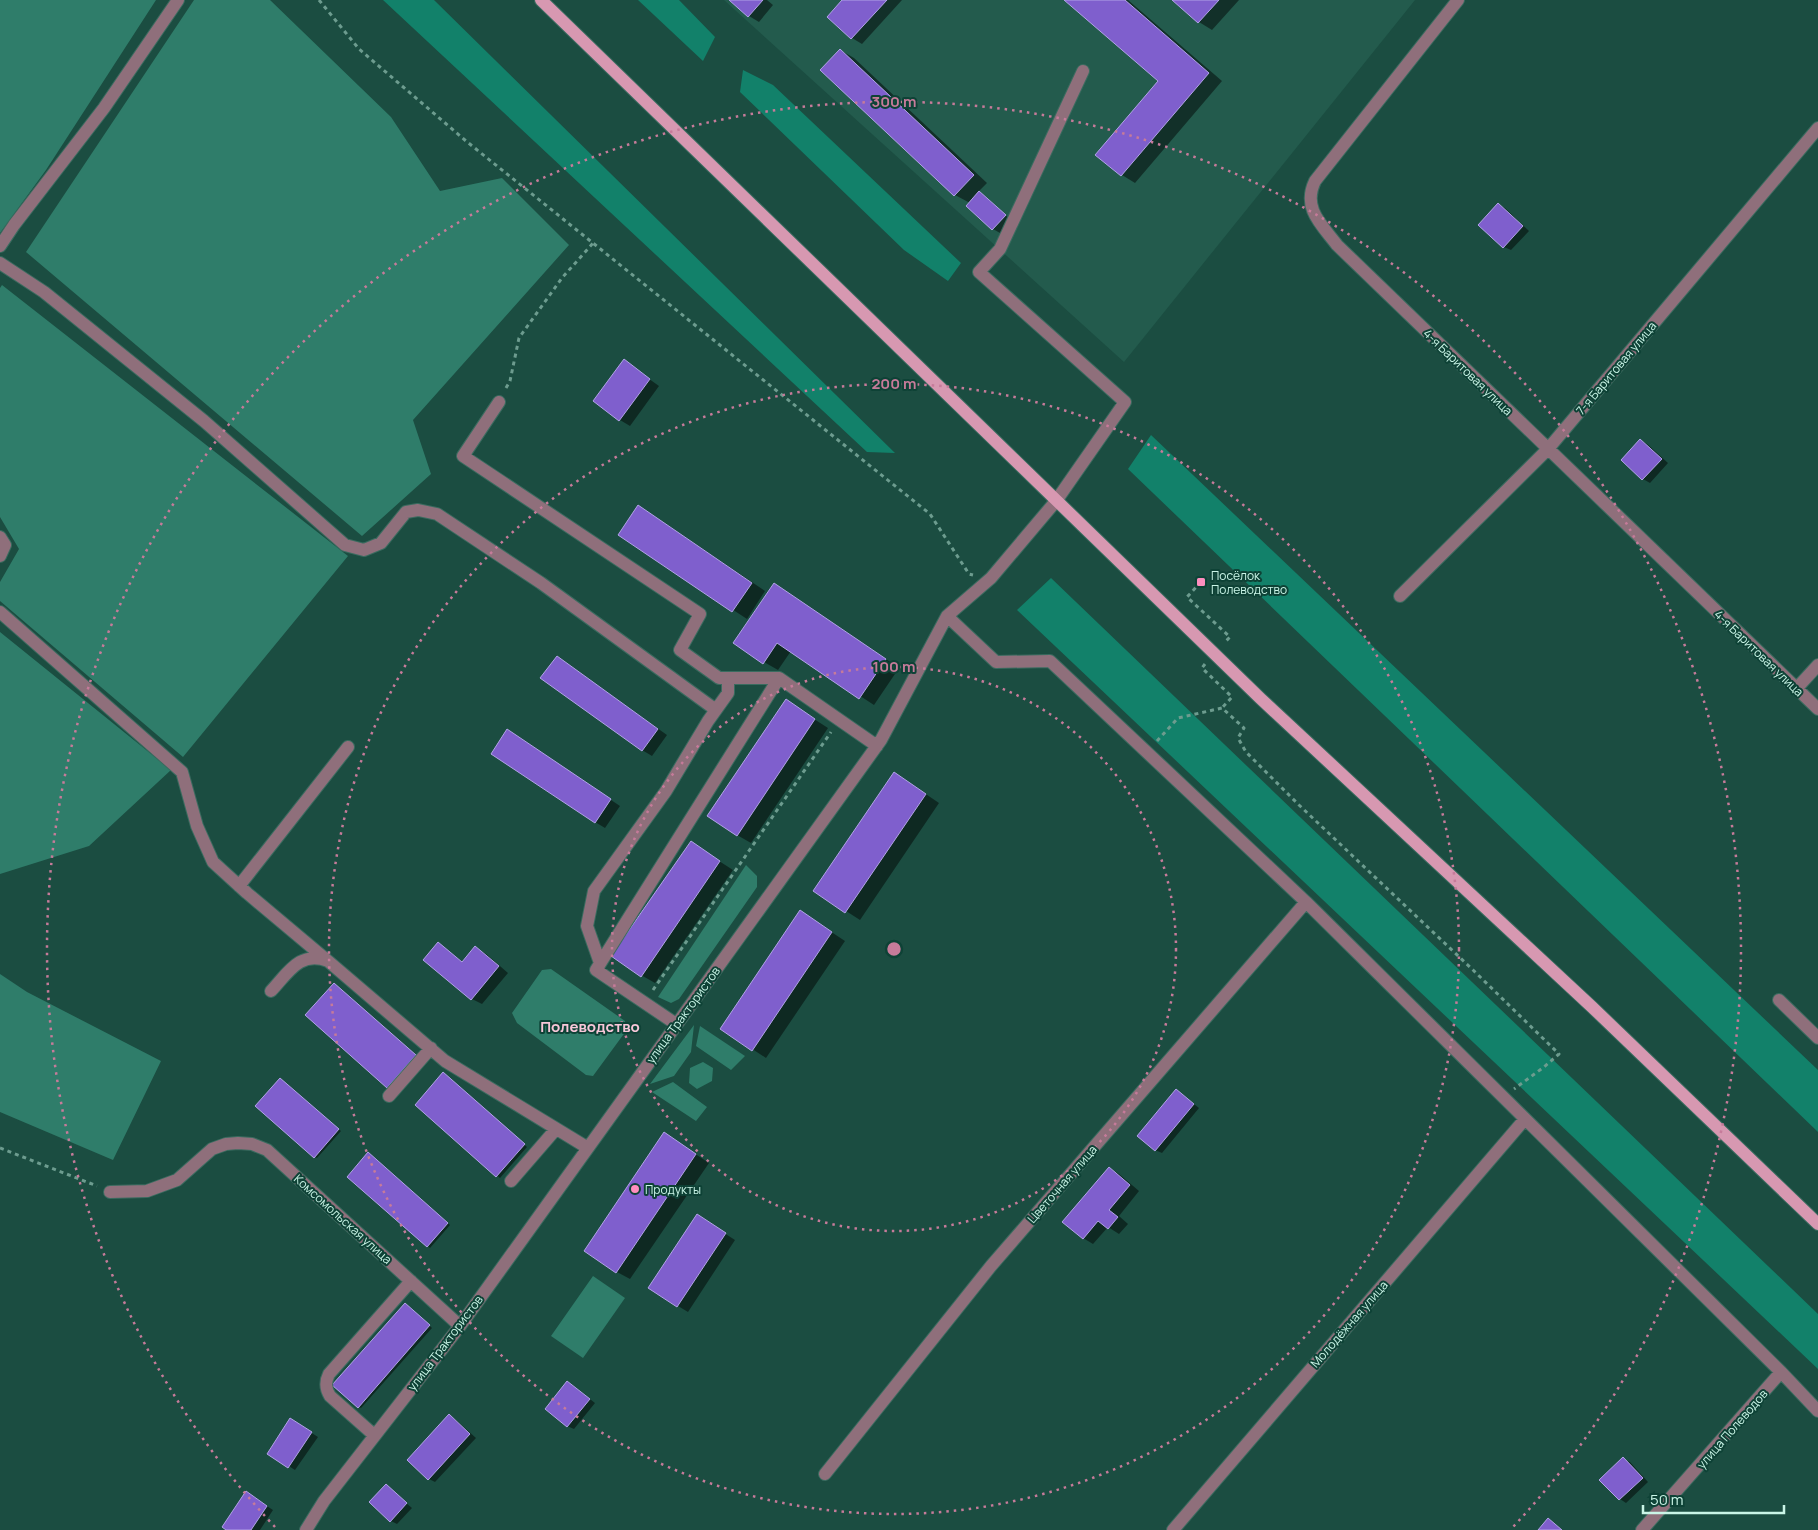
<svg xmlns="http://www.w3.org/2000/svg" width="1818" height="1530" viewBox="0 0 1818 1530" font-family="Manrope,sans-serif">
<style>
.built{fill:#235b4d}
.green{fill:#2f7d6a}
.forest{fill:#12816a}
.shadow{fill:#0007}
.building{fill:#7f5fcd;stroke:#b2a3e7}
.lines{fill:none;stroke-linecap:round;stroke-linejoin:round}
.minor-casing{stroke:#3a6b5f;stroke-width:14}
.major-casing{stroke:#3a6b5f;stroke-width:14}
.path{stroke:#6d9c8f;stroke-width:3;stroke-dasharray:4 4;stroke-linecap:butt}
.minor{stroke:#8f6f7b;stroke-width:12}
.major{stroke:#d798b1;stroke-width:12}
.ring{fill:none;stroke:#c67b9a;stroke-width:2.5;stroke-dasharray:2.5 5}
.poi-dot{fill:#fe8ebe;stroke:#0e4236;stroke-width:2}
.labels{text-anchor:middle;dominant-baseline:central;stroke-width:4;stroke-linejoin:round;paint-order:stroke}
.street-label{font-size:12px;fill:#caf5e7;stroke:#0e4236}
.poi-label{font-size:12px;fill:#caf5e7;stroke:#0e4236;text-anchor:start}
.quarter-label{font-size:15px;font-weight:bold;fill:#f8c7d9;stroke:#0e4236}
.centre{fill:#c67b9a;stroke:#0e4236;stroke-width:2.5}
.ring-label{font-size:15px;text-anchor:middle;font-weight:bold;fill:#c67b9a;stroke:#0e4236;stroke-width:4;stroke-linejoin:round;paint-order:stroke}
</style>
<rect width="100%" height="100%" fill="#1b4d41"/>
<!-- built -->
<path class="built" d="M724,0H1415L1124,362Z"/>
<!-- green -->
<path class="green" d="M0,0H156L46,170L0,233Z
M194,0H270L391,117L440,191L502,178L569,245L413,420L431,474L362,536L26,252Z
M2,285L348,556L183,757L0,601V582L19,549L0,517V288Z
M0,632L171,770L89,846L0,874Z
M746,865L757,876V887L679,999L671,1003L658,997Z
M551,969L625,1021L626,1031L593,1076L586,1075L517,1023L512,1013L542,970Z
M0,974L27,992L161,1061L113,1160L0,1112Z
M694,1025L691,1052L674,1076L650,1084Z
M700,1026L745,1056L731,1070L696,1046Z
M703,1062L713,1068L712,1081L697,1089L689,1083L690,1068Z
M673,1082L707,1107L696,1121L652,1092Z
M593,1276L625,1298L583,1358L551,1336Z"/>
<!-- forest -->
<path class="forest" d="M383,0H434L895,453L867,452Z
M638,0H679L715,37L703,61Z
M743,70L773,85L961,263L948,281L904,250L740,92Z
M1151,435L1818,1070V1132L1128,469Z
M1051,578L1818,1314V1369L1017,610Z"/>
<!-- shadow -->
<path class="shadow" d="M731,0H767L773,5L759,22L749,16Z
M844,0H902L862,44L852,38L829,17Z
M1066,0H1128L1222,81L1135,183L1122,175L1160,81Z
M1174,0H1239L1212,30L1199,22Z
M840,50L854,58L987,183L978,192L986,197L1011,220L1000,233L993,229L968,206L970,203L955,195Z
M1498,205L1505,208L1529,231L1511,250L1504,247L1480,224Z
M624,361L659,386L630,426L620,420Z
M1640,440L1647,444L1668,463L1650,483L1643,479L1622,460Z
M652,515L765,591L747,619L619,535Z
M788,593L899,668L874,705L791,651L778,670L764,662Z
M557,657L667,735L652,756L642,750Z
M786,701L828,728L751,843L737,835Z
M517,737L620,806L605,828L595,822Z
M908,782L939,803L860,920L815,891Z
M691,843L733,870L655,983L641,975Z
M801,912L845,941L766,1058L722,1029Z
M438,944L463,962L476,948L486,954L508,973L482,1004L472,999Z
M337,986L418,1057L390,1088L388,1087Z
M446,1075L527,1147L500,1178L416,1105Z
M280,1079L341,1131L317,1158L315,1157Z
M1177,1091L1199,1108L1162,1153L1155,1150Z
M665,1134L709,1163L630,1279L617,1272Z
M371,1155L450,1225L430,1248L428,1246Z
M1109,1168L1119,1174L1139,1191L1119,1216L1128,1224L1119,1234L1108,1227L1093,1244L1083,1238Z
M707,1222L735,1240L688,1312L678,1306Z
M408,1306L432,1328L361,1408L359,1407Z
M568,1382L595,1403L574,1429L567,1426Z
M450,1416L456,1420L476,1438L435,1482L429,1479Z
M296,1423L318,1437L295,1470L268,1453Z
M1623,1459L1630,1462L1648,1482L1626,1503L1620,1499L1601,1480Z
M386,1486L412,1508L397,1524L391,1521Z
M253,1497L273,1510L260,1530H228Z"/>
<!-- building -->
<path class="building" d="M729,0H763L748,17Z
M842,0H887L851,39L827,17Z
M1064,0H1125L1209,73L1121,176L1095,155L1158,81Z
M1172,0H1219L1198,23Z
M840,49L974,175L954,196L820,70Z
M979,191L1006,215L992,230L966,206Z
M1498,203L1523,226L1503,248L1478,225Z
M624,359L650,379L619,421L593,401Z
M1640,439L1662,459L1642,480L1621,460Z
M638,505L752,583L732,612L618,535Z
M774,583L886,659L859,699L777,643L763,664L733,643Z
M557,656L658,729L642,751L540,678Z
M786,699L815,719L737,836L707,816Z
M507,729L611,799L595,823L491,754Z
M894,772L926,794L845,913L813,891Z
M691,841L720,861L641,977L611,956Z
M800,910L832,932L752,1051L720,1029Z
M438,942L462,962L475,946L499,966L471,1000L423,960Z
M334,983L416,1055L387,1088L305,1015Z
M443,1072L525,1144L496,1177L415,1105Z
M280,1078L339,1129L314,1158L255,1106Z
M1176,1089L1194,1104L1155,1151L1137,1136Z
M664,1132L696,1154L616,1273L584,1251Z
M368,1152L448,1223L427,1247L347,1177Z
M1109,1167L1130,1185L1109,1210L1118,1217L1108,1229L1098,1221L1083,1239L1062,1222Z
M697,1214L726,1233L677,1307L648,1288Z
M405,1303L430,1325L358,1408L332,1385Z
M567,1381L590,1399L567,1427L545,1409Z
M449,1414L470,1434L428,1480L407,1460Z
M290,1418L312,1432L288,1468L267,1454Z
M1623,1457L1643,1478L1619,1500L1599,1480Z
M386,1484L407,1503L390,1522L369,1502Z
M246,1491L267,1506L251,1530H226L222,1527Z
M1548,1518L1562,1530H1538Z"/>
<g class="lines">
<defs>
<path id="minor" d="M1458,0L1315,181C1302,208 1321,224 1337,245L1818,709
M0,246L14,225L104,108L178,0
M0,263L44,292L204,421L345,545L364,550L381,543L406,512L418,510L437,514L541,583L716,710
M499,402L463,456L700,614L680,650L719,678H779
M0,537L5,545L0,556
M1400,596L1548,449L1818,128
M0,612L182,772L197,826L213,862L247,893L328,961
M947,616L996,662L1050,661L1306,902L1781,1372L1818,1411
M1796,689L1818,665
M239,886L348,747
M600,963L587,926L594,891L666,791L708,721L728,693V678
M271,991C288,973 300,950 328,961L445,1061L588,1148
M1779,1000L1818,1038
M676,1024L596,970L779,678L877,746
M389,1096L431,1048
M511,1181L556,1129
M110,1192L147,1191L177,1180L212,1149L226,1144L238,1143L252,1144L267,1150L460,1326
M374,1435L330,1396C325,1388 325,1382 329,1374L411,1281
M825,1474L991,1266L1306,902
M306,1530L324,1501L460,1326L881,740L947,616L991,578L1056,501L1125,402L979,272L1000,249L1083,71
M1173,1530L1525,1119
M1642,1530L1781,1372"/>
<path id="major" d="M541,0L1261,699L1592,1007L1818,1224"/>
</defs>
<!-- minor casing -->
<use href="#minor" class="minor-casing"/>
<!-- major casing -->
<use href="#major" class="major-casing"/>
<!-- path -->
<path class="path" d="M319,0L359,49L466,141L930,514L969,574L973,575
M506,388L510,381L519,338L562,278L593,243
M1201,582L1187,597L1230,637L1224,643
M1205,664L1202,668L1232,697L1222,708
M1157,741L1178,718L1222,708L1244,728L1238,738L1246,752L1299,805L1473,970L1559,1054L1544,1067L1514,1089
M653,990L831,732
M0,1148L97,1186"/>
<!-- minor -->
<use href="#minor" class="minor"/>
<!-- major -->
<use href="#major" class="major"/>
</g>
<!-- distance rings -->
<g class="ring">
<circle cx="894" cy="949" r="282"/>
<circle cx="894" cy="949" r="565"/>
<path d="M275 1527A847 847 0 1 1 1513 1527"/>
</g>
<!-- markers -->
<g class="poi-dot">
<rect x="1196" y="577" width="10" height="10" rx="2.5"/>
<circle cx="635" cy="1189" r="5"/>
</g>
<g class="labels">
<!-- street labels -->
<g class="street-label">
<text transform="translate(1616 368) rotate(-50)">7-я Баритовая улица</text>
<text transform="translate(1468 372) rotate(44)">4-я Баритовая улица</text>
<text transform="translate(1759 653) rotate(44)">4-я Баритовая улица</text>
<text transform="translate(683 1015) rotate(-54)">улица Трактористов</text>
<text transform="translate(1062 1184) rotate(-49)">Цветочная улица</text>
<text transform="translate(343 1219) rotate(42)">Комсомольская улица</text>
<text transform="translate(1349 1324) rotate(-49)">Молодёжная улица</text>
<text transform="translate(445 1343) rotate(-53)">улица Трактористов</text>
<text transform="translate(1732 1429) rotate(-49)">улица Полеводов</text>
</g>
<!-- poi labels -->
<g class="poi-label">
<text x="1211" y="575">Посёлок<tspan x="1211" dy="14">Полеводство</tspan></text>
<text x="645" y="1189">Продукты</text>
</g>
<!-- quarter labels -->
<g class="quarter-label">
<text x="590" y="1026">Полеводство</text>
</g>
</g>
<circle cx="894" cy="949" r="8" class="centre"/>
<g class="ring-label">
<text x="894" y="107">300 m</text>
<text x="894" y="389">200 m</text>
<text x="894" y="672">100 m</text>
</g>
<!-- scale -->
<path d="M1643 1505v8h141v-8" fill="none" stroke="#caf5e7" stroke-width="2.5"/>
<text x="1650" y="1505" font-size="15" fill="#caf5e7" stroke="#0e4236" stroke-width="4" paint-order="stroke">50 m</text>
</svg>
